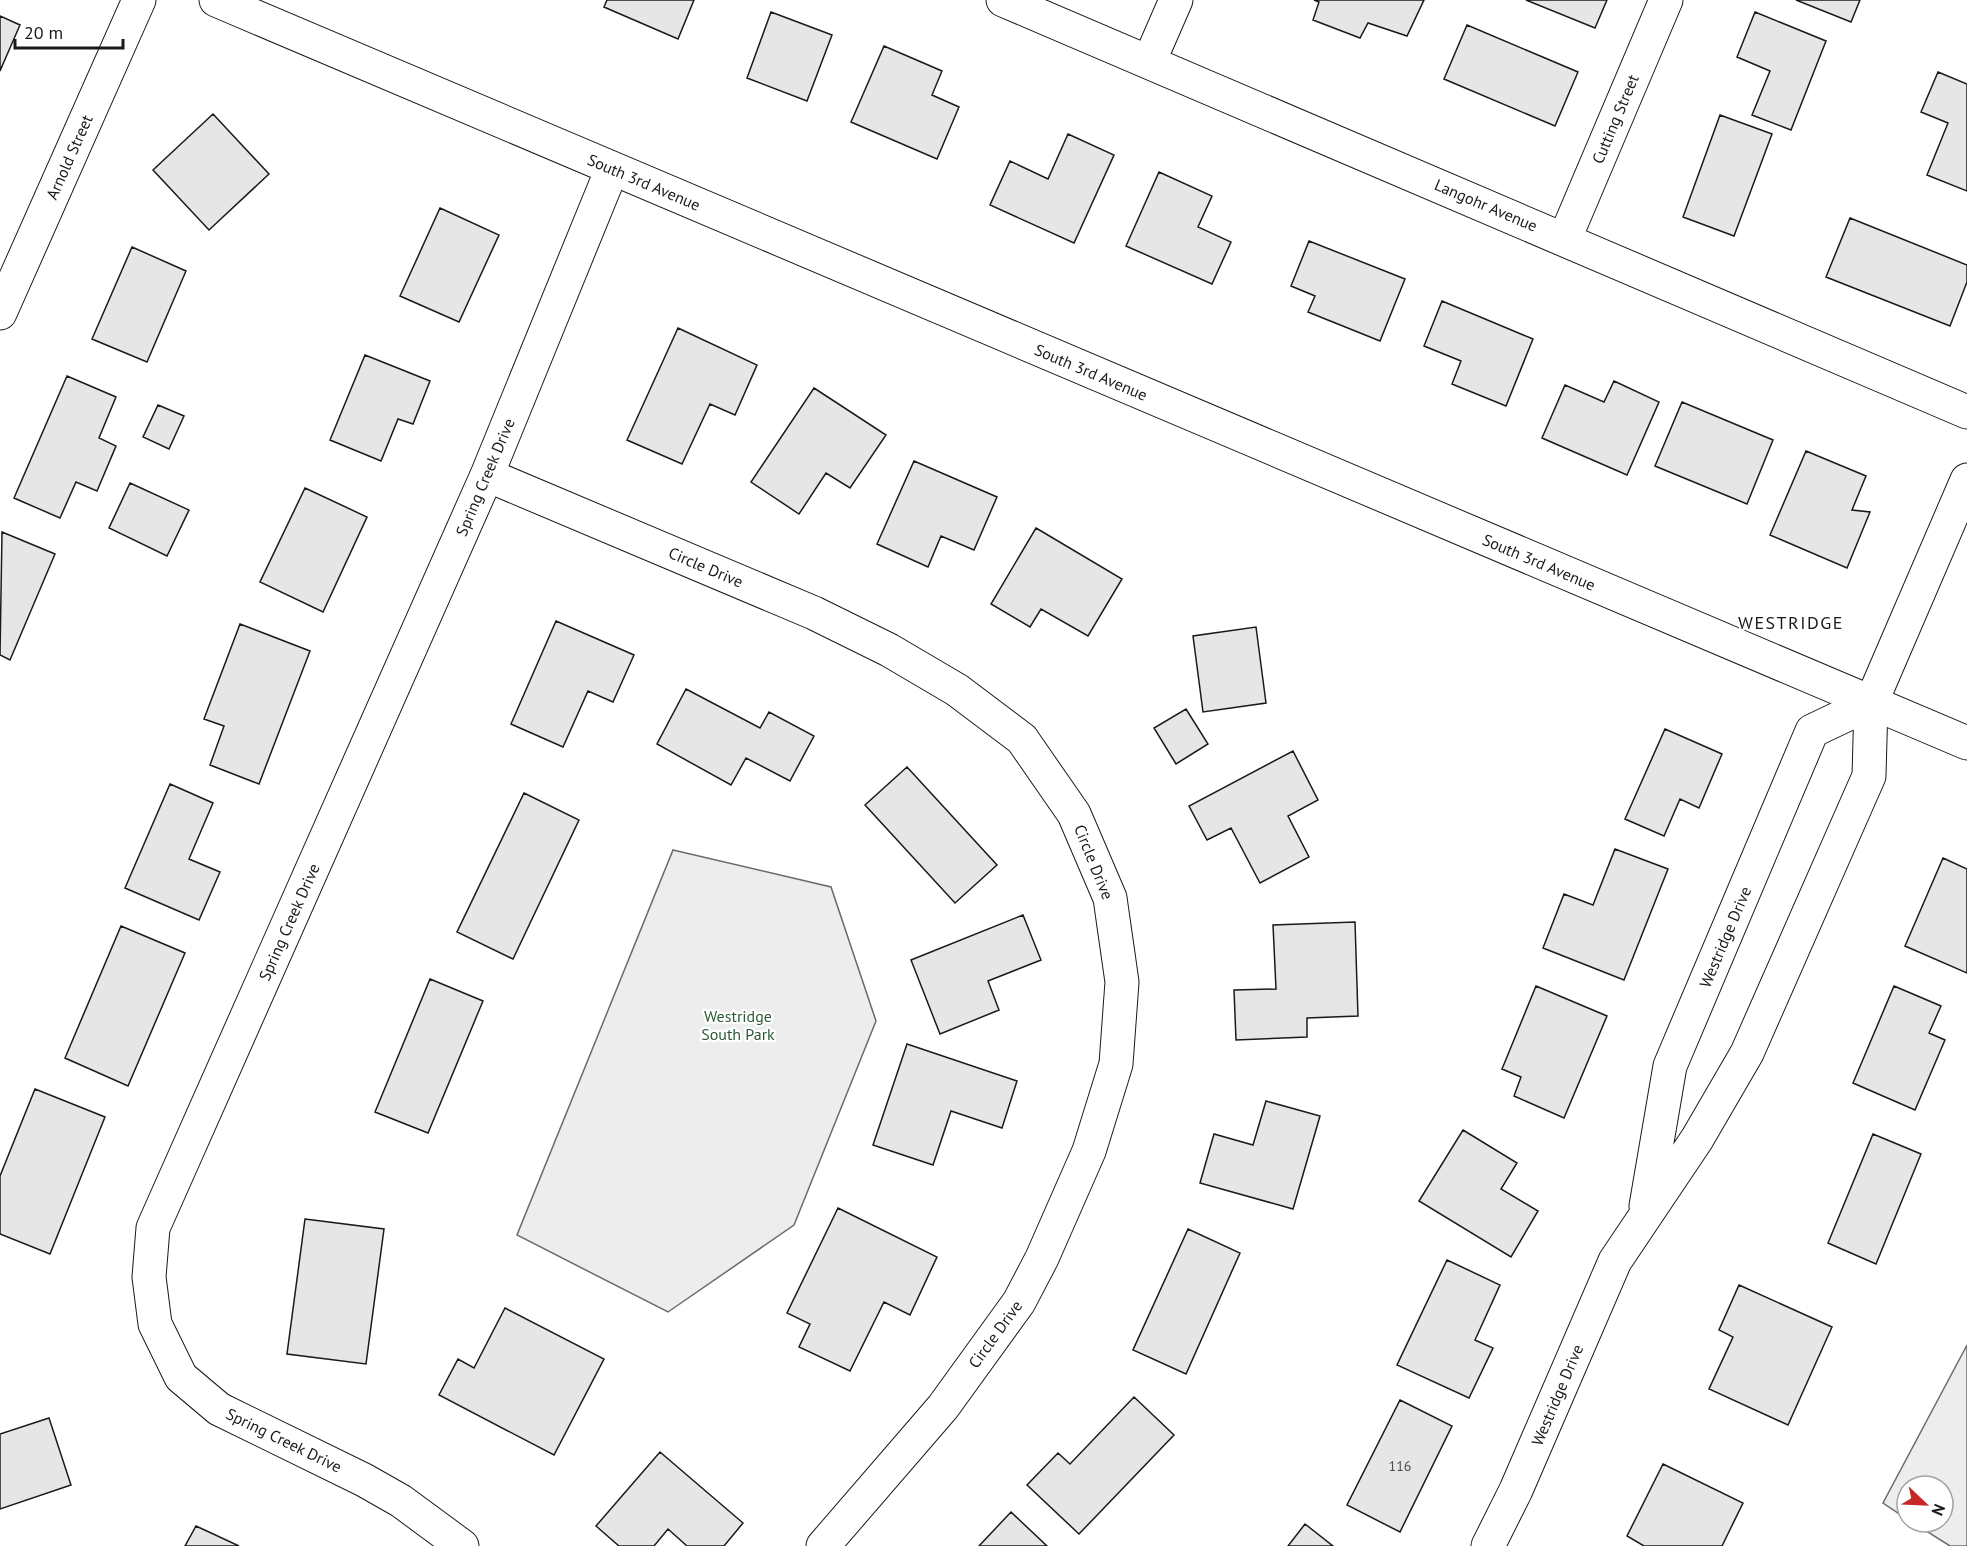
<svg xmlns="http://www.w3.org/2000/svg" width="1967" height="1546" viewBox="0 0 1967 1546" font-family="'PT Sans',sans-serif">
<style>
.built{fill:#ededed;stroke:#6a6a6a;stroke-width:1.5}
.building{fill:#e6e6e6;stroke:#1a1a1a;stroke-width:1.5}
.lines{fill:none;stroke-linecap:round;stroke-linejoin:round}
.street-casing{stroke:#1a1a1a;stroke-width:35}
.secondary-casing{stroke:#1a1a1a;stroke-width:35}
.street{stroke:#fff;stroke-width:33}
.secondary{stroke:#fff;stroke-width:33}
.labels{text-anchor:middle;dominant-baseline:central;stroke-width:4.5;stroke-linejoin:round;paint-order:stroke}
.number-label{font-size:14px;fill:#4d4d4d}
.street-label{font-size:16px;fill:#1a1a1a;stroke:#fff}
.park-label{font-size:16px;fill:#2b5a34;stroke:#fff}
.neighbourhood-label{font-size:18px;letter-spacing:1.5px;fill:#1a1a1a;stroke:#fff}
</style>
<rect width="100%" height="100%" fill="#fff"/>
<!-- built -->
<path class="built" d="M673,850L831,887L876,1021L794,1225L668,1312L517,1235Z
M1967,1345V1546H1950L1912,1522H1943V1486H1907V1519L1883,1503Z"/>
<!-- building -->
<path class="building" d="M607,0H694L678,39L604,7Z
M1314,0H1424L1407,36L1368,23L1360,38L1313,20L1319,2Z
M1526,0H1607L1595,28Z
M1796,0H1860L1851,22Z
M771,12L832,35L807,101L747,78Z
M1755,12L1826,41L1791,130L1752,115L1770,71L1737,57Z
M0,16L20,25L0,71Z
M1467,25L1578,72L1555,126L1444,79Z
M884,46L942,71L932,95L959,107L937,159L851,122Z
M1938,72L1967,84V191L1927,175L1948,123L1921,112Z
M213,114L269,174L209,230L153,170Z
M1720,115L1772,134L1734,236L1683,217Z
M1068,134L1114,155L1074,243L990,205L1010,161L1048,179Z
M1159,172L1212,196L1198,227L1231,242L1212,284L1126,246Z
M440,208L499,235L459,322L400,296Z
M1850,218L1967,265V282L1950,326L1826,277Z
M1309,241L1405,279L1380,341L1308,312L1315,296L1291,286Z
M132,247L186,271L147,362L92,339Z
M1442,301L1533,339L1506,406L1452,384L1461,361L1424,346Z
M678,328L757,365L735,415L710,404L682,464L627,440Z
M365,355L430,381L413,424L398,419L381,461L330,440Z
M67,376L116,397L99,438L116,446L97,491L76,482L60,518L14,498Z
M1614,381L1659,402L1627,475L1542,438L1565,385L1604,402Z
M814,388L886,435L850,488L826,473L799,514L751,482Z
M1682,402L1773,440L1747,504L1655,466Z
M158,405L184,416L169,449L143,437Z
M1806,451L1866,476L1852,510L1870,512L1847,568L1770,535Z
M914,461L997,497L974,550L941,536L928,567L877,544Z
M130,483L189,510L167,556L109,528Z
M305,488L367,517L323,612L260,582Z
M1036,528L1122,579L1088,636L1041,609L1030,627L991,604Z
M2,532L55,554L10,660L0,655Z
M556,621L634,655L613,702L588,691L563,747L511,724Z
M240,624L310,651L259,784L210,765L224,726L204,719Z
M1256,627L1266,703L1203,712L1193,636Z
M686,689L760,728L769,712L814,736L790,781L746,758L731,785L657,744Z
M1186,709L1208,744L1176,764L1154,728Z
M1665,729L1722,754L1699,808L1680,799L1664,836L1625,819Z
M1293,751L1318,800L1288,816L1309,857L1260,883L1231,828L1207,840L1189,806Z
M907,767L997,865L955,903L865,805Z
M170,784L213,803L189,859L220,872L199,920L125,888Z
M524,793L579,820L513,959L457,932Z
M1615,849L1668,869L1624,980L1543,948L1564,894L1593,905Z
M1943,858L1967,869V973L1905,946Z
M1023,915L1041,960L988,981L999,1010L940,1034L911,960Z
M1355,922L1358,1016L1307,1018V1037L1236,1040L1234,990L1276,989L1273,925Z
M121,926L185,953L128,1086L65,1058Z
M430,979L483,1001L428,1133L375,1112Z
M1536,986L1607,1016L1564,1118L1514,1096L1521,1077L1502,1069Z
M1894,986L1941,1006L1929,1033L1945,1040L1915,1110L1853,1083Z
M907,1044L1017,1081L1002,1128L951,1111L933,1165L873,1145Z
M35,1089L105,1117L50,1254L0,1234V1176Z
M1266,1101L1320,1116L1293,1209L1200,1183L1214,1134L1253,1145Z
M1463,1130L1517,1163L1501,1189L1538,1211L1511,1257L1419,1201Z
M1873,1134L1921,1154L1876,1264L1828,1243Z
M838,1208L937,1257L910,1315L884,1302L850,1371L799,1347L810,1324L787,1313Z
M305,1219L384,1229L366,1364L287,1354Z
M1188,1229L1240,1253L1186,1374L1133,1350Z
M1447,1260L1500,1285L1475,1340L1493,1348L1469,1398L1397,1365Z
M1739,1285L1832,1327L1788,1425L1709,1389L1733,1337L1719,1330Z
M505,1308L604,1359L554,1455L439,1395L458,1359L474,1368Z
M1134,1397L1174,1435L1079,1534L1027,1485L1058,1453L1070,1464Z
M1400,1400L1452,1426L1400,1532L1347,1505Z
M49,1418L71,1485L0,1509V1434Z
M660,1452L743,1523L724,1546H687L668,1529L654,1546H619L596,1526Z
M1663,1464L1743,1503L1722,1546H1644L1627,1536Z
M1011,1512L1047,1546H979Z
M1305,1524L1333,1546H1288Z
M196,1526L239,1546H185Z"/>
<g class="lines">
<defs>
<path id="street" d="M1003,0L1967,412
M1149,62L1176,0
M1565,238L1666,0
M0,313L139,0
M487,475L814,613L889,650L957,690L1022,739L1074,814L1110,898L1122,982L1116,1064L1089,1151L1042,1258L1019,1302L943,1407L823,1546
M1646,1206L1670,1066L1812,731L1871,703
M462,1546L401,1501L364,1480L219,1409L181,1377L155,1324L149,1277L153,1228L487,475L612,169
M1488,1546L1516,1490L1615,1261L1697,1139L1747,1053L1869,776L1871,703L1967,480"/>
<path id="secondary" d="M216,0L1967,743"/>
</defs>
<!-- street casing -->
<use href="#street" class="street-casing"/>
<!-- secondary casing -->
<use href="#secondary" class="secondary-casing"/>
<!-- street -->
<use href="#street" class="street"/>
<!-- secondary -->
<use href="#secondary" class="secondary"/>
</g>
<g class="labels">
<!-- number labels -->
<g class="number-label">
<text x="1400" y="1466">116</text>
</g>
<!-- street labels -->
<g class="street-label">
<text transform="translate(1615 119) rotate(-67)">Cutting Street</text>
<text transform="translate(69 157) rotate(-66)">Arnold Street</text>
<text transform="translate(644 182) rotate(23)">South 3rd Avenue</text>
<text transform="translate(1486 205) rotate(23)">Langohr Avenue</text>
<text transform="translate(1091 372) rotate(23)">South 3rd Avenue</text>
<text transform="translate(485 477) rotate(-67)">Spring Creek Drive</text>
<text transform="translate(1539 562) rotate(23)">South 3rd Avenue</text>
<text transform="translate(706 567) rotate(23)">Circle Drive</text>
<text transform="translate(1094 862) rotate(68)">Circle Drive</text>
<text transform="translate(289 922) rotate(-66)">Spring Creek Drive</text>
<text transform="translate(1725 937) rotate(-67)">Westridge Drive</text>
<text transform="translate(995 1334) rotate(-54)">Circle Drive</text>
<text transform="translate(1557 1395) rotate(-67)">Westridge Drive</text>
<text transform="translate(284 1440) rotate(26)">Spring Creek Drive</text>
</g>
<!-- park labels -->
<g class="park-label">
<text x="738" y="1016">Westridge<tspan x="738" dy="18">South Park</tspan></text>
</g>
<!-- neighbourhood labels -->
<g class="neighbourhood-label">
<text x="1791" y="622">WESTRIDGE</text>
</g>
</g>
<!-- north arrow -->
<g transform="translate(1925 1504) rotate(113)"><circle r="28" fill="#ffffff" stroke="#a3a3a3" stroke-width="1.5"/>
<path d="M0-4.5L10 22L0 15L-10 22Z" fill="#c62828"/>
<text y="-9" font-size="16" font-weight="bold" text-anchor="middle" fill="#1a1a1a">N</text>
</g>
<!-- scale -->
<path d="M15 39v9h108v-9" fill="none" stroke="#1a1a1a" stroke-width="3"/>
<text x="24" y="39" font-size="18" fill="#1a1a1a" stroke="#ffffff" stroke-width="4.5" paint-order="stroke">20 m</text>
</svg>
